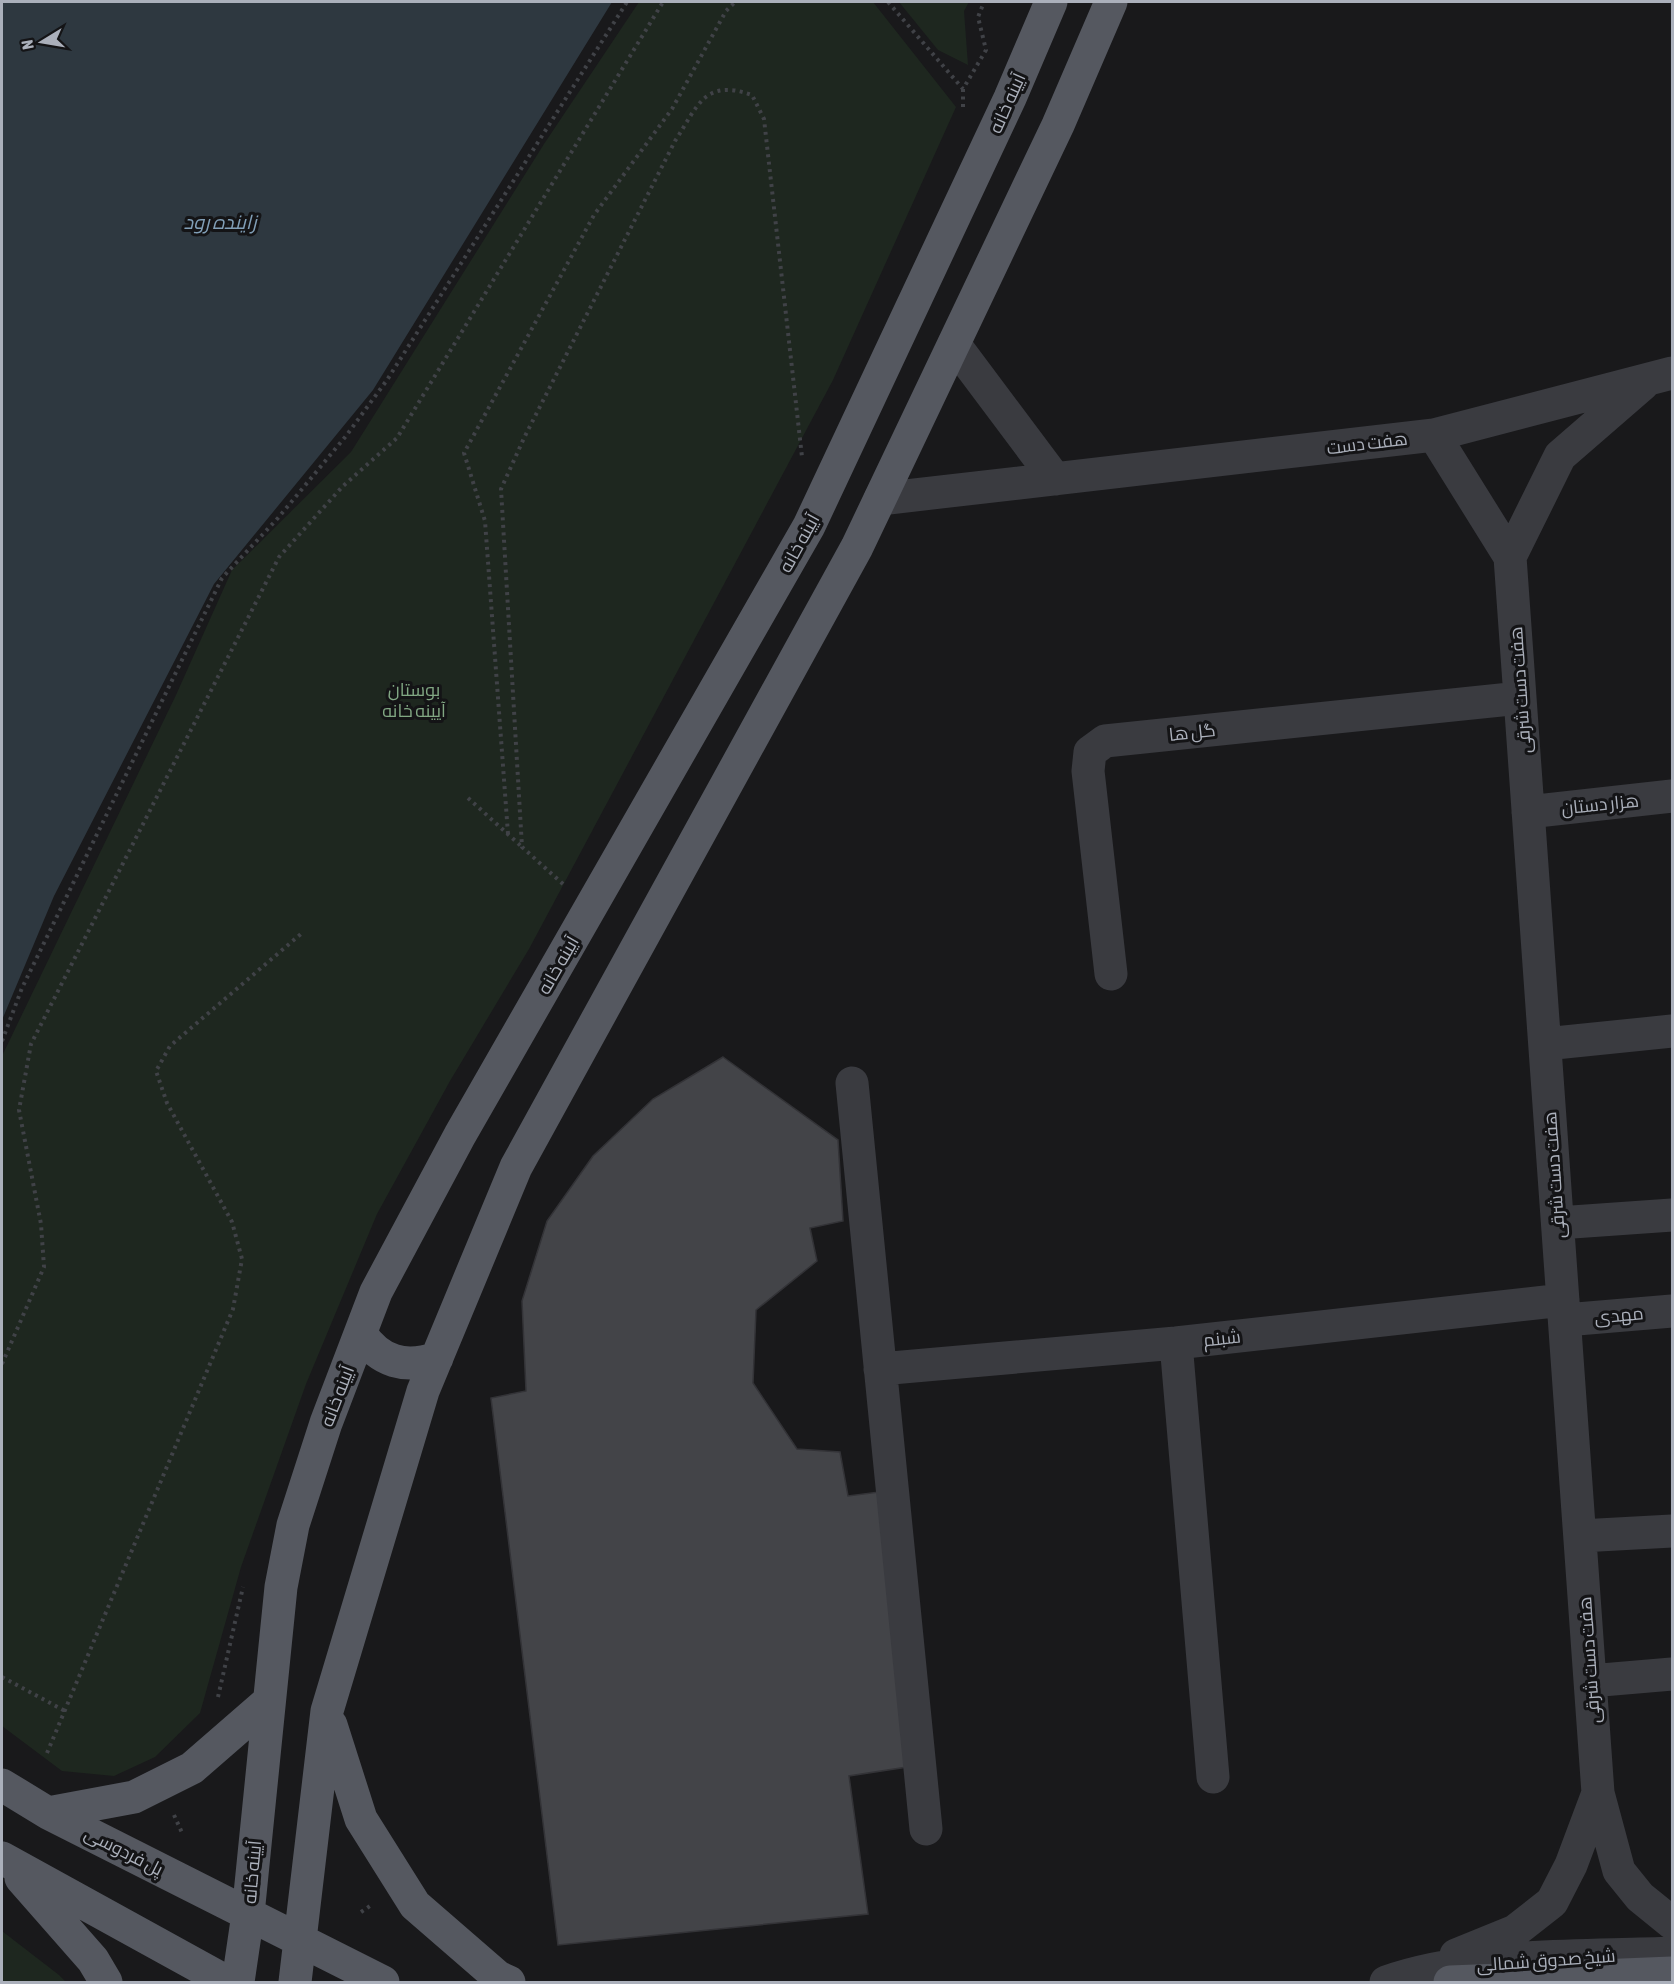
<svg xmlns="http://www.w3.org/2000/svg" width="1674" height="1984" viewBox="0 0 1674 1984" font-family="'Asap Condensed',Cairo,sans-serif">
<style>
.green{fill:#1e271f}
.water{fill:#2e3840}
.building{fill:#434448;stroke:#333337;stroke-width:1.5}
.lines{fill:none;stroke-linecap:round;stroke-linejoin:round}
.path{stroke:#404247;stroke-width:4;stroke-dasharray:3 4.5;stroke-linecap:butt}
.minor{stroke:#3a3b40;stroke-width:33}
.major{stroke:#555860;stroke-width:33}
.labels{text-anchor:middle;dominant-baseline:central;stroke-width:6;stroke-linejoin:round;paint-order:stroke}
.street-label{font-size:18px;fill:#abb0bb;stroke:#141416}
.park-label{font-size:18px;fill:#81a783;stroke:#141416}
.water-label{font-size:20px;font-style:italic;fill:#819fb7;stroke:#141416}
</style>
<rect width="100%" height="100%" fill="#19191b"/>
<!-- green -->
<path class="green" d="M639,2H873L956,107L833,380L529,949L450,1081L377,1214L306,1384L241,1567L200,1713L155,1757L114,1776L62,1771L2,1726V1056L176,695L232,570L351,452L544,144Z
M899,2H969L964,11L968,65L938,50Z
M2,1931L59,1975L66,1982H2Z"/>
<!-- water -->
<path class="water" d="M2,2H612L373,390L214,584L54,896L2,1020Z"/>
<!-- building -->
<path class="building" d="M723,1057L838,1140L843,1221L810,1228L817,1261L756,1310L753,1383L797,1449L840,1452L848,1496L879,1492L907,1767L849,1776L868,1914L558,1945L491,1398L526,1391L522,1301L547,1221L593,1156L653,1099Z"/>
<g class="lines">
<!-- path -->
<path class="path" d="M888,2L963,89L986,50L978,17L984,2
M963,89V111
M468,798L522,847
M508,834L485,521L464,453L594,215L672,109L726,11L735,2
M563,884L522,847L501,489L524,438L675,141C698,106 704,78 752,95L764,119L802,457
M2,1041L22,988L222,578L278,518L346,436L387,380L627,2
M2,1364L44,1267L41,1224L19,1110L31,1044L279,557L343,486L397,438L663,2
M2,1677L65,1711
M218,1697L243,1587
M47,1753L233,1309L242,1259L232,1222L167,1103L156,1071L170,1046L302,933
M174,1815L183,1835
M361,1912L373,1904"/>
<!-- minor -->
<path class="minor" d="M954,344L1055,479
M1434,435L1510,557L1598,1793L1619,1871L1640,1897L1672,1923
M880,499L1434,435L1672,373
M1510,557L1560,456L1643,384
M1528,812L1672,796
M1111,974L1088,771L1090,752L1105,741L1520,698
M1545,1044L1672,1031
M852,1083L926,1829
M1558,1223L1672,1215
M1565,1320L1672,1311
M1176,1343L1213,1777
M880,1369L1176,1343L1563,1300
M1580,1536L1672,1531
M1590,1681L1672,1674
M1456,1955L1515,1931L1552,1902L1571,1865L1598,1793
M1386,1982C1470,1952 1583,1957 1672,1953"/>
<!-- major -->
<path class="major" d="M361,1334C380,1362 405,1369 437,1358
M331,1725L361,1819L415,1905L498,1977L509,1982
M2,1785L48,1813L383,1982
M48,1813L134,1797L192,1768L268,1702
M2,1858L227,1982
M21,1878L93,1960L106,1982
M238,1982L248,1914L281,1587L293,1525L326,1423L376,1292L460,1135L809,526L1010,98L1051,2
M295,1982L327,1711L423,1391L516,1167L857,547L1058,125L1111,2
M1450,1982L1672,1973"/>
</g>
<g class="labels">
<!-- street labels -->
<g class="street-label">
<text transform="translate(1007 103) rotate(-66)">آیینه خانه</text>
<text transform="translate(1367 443) rotate(-7)">هفت دست</text>
<text transform="translate(799 543) rotate(-61)">آیینه خانه</text>
<text transform="translate(1520 690) rotate(-94)">هفت دست شرقی</text>
<text transform="translate(1192 732) rotate(-6)">گل ها</text>
<text transform="translate(1600 804) rotate(-6)">هزار دستان</text>
<text transform="translate(558 965) rotate(-60)">آیینه خانه</text>
<text transform="translate(1554 1175) rotate(-94)">هفت دست شرقی</text>
<text transform="translate(1619 1315) rotate(-5)">مهدی</text>
<text transform="translate(1222 1338) rotate(-6)">شبنم</text>
<text transform="translate(337 1396) rotate(-69)">آیینه خانه</text>
<text transform="translate(1589 1660) rotate(-94)">هفت دست شرقی</text>
<text transform="translate(124 1851) rotate(27)">پل فردوسی</text>
<text transform="translate(252 1872) rotate(-85)">آیینه خانه</text>
<text transform="translate(1546 1960) rotate(-4)">شیخ صدوق شمالی</text>
</g>
<!-- park labels -->
<g class="park-label">
<text x="414" y="689">بوستان<tspan x="414" dy="21">آیینه خانه</tspan></text>
</g>
<!-- water labels -->
<g class="water-label">
<text x="220" y="221">زاینده رود</text>
</g>
</g>
<!-- border -->
<rect width="1674" height="1984" fill="none" stroke="#abb0bb" stroke-width="6"/>
<!-- north arrow -->
<g transform="translate(42 42) rotate(259)" stroke="#141416" stroke-width="4.5" paint-order="stroke">
<path d="M0-4.5L10 22L0 15L-10 22Z" fill="#abb0bb"/>
<text y="-9" font-size="16" font-weight="bold" text-anchor="middle" fill="#abb0bb">N</text>
</g>
</svg>
